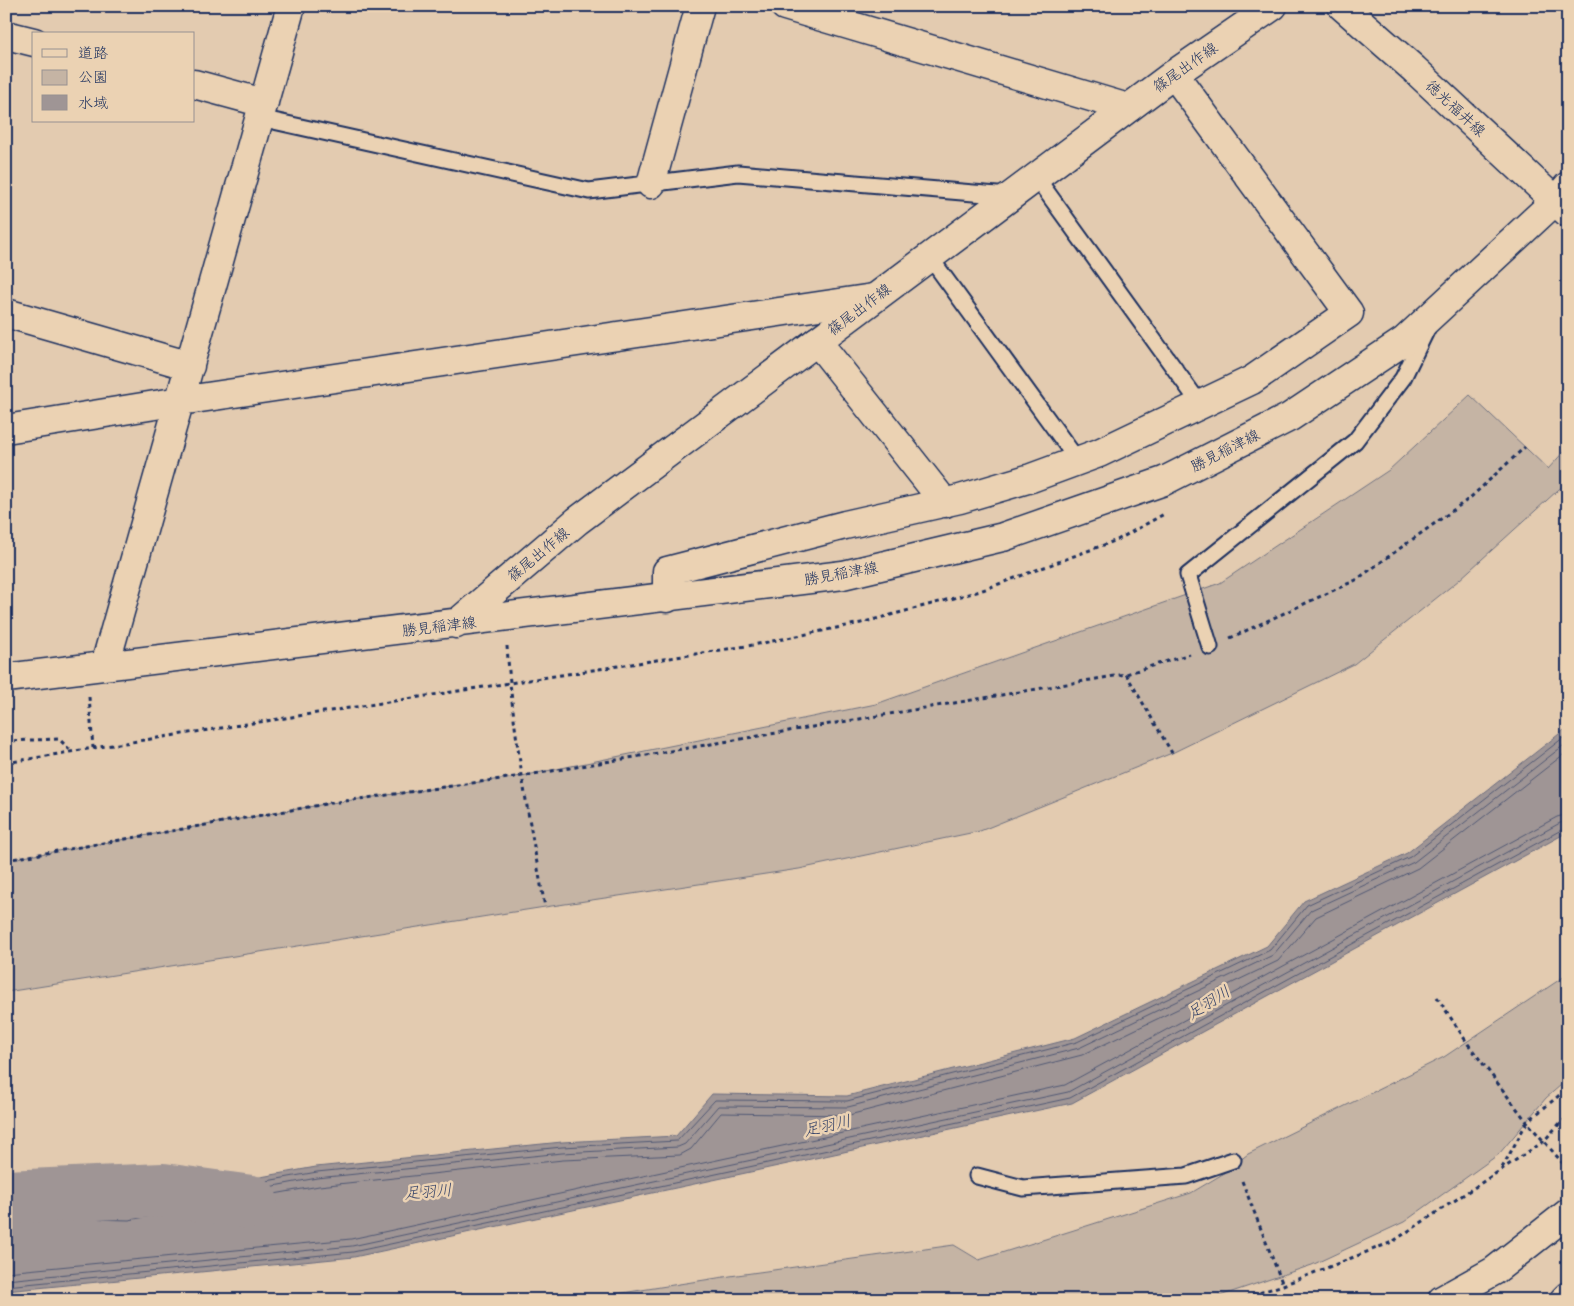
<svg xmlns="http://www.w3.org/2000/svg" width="1574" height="1306" viewBox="0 0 1574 1306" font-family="Delius,'Klee One',sans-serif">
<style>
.green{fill:#c5b4a4;stroke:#707281}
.water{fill:#9f9595;stroke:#6a6c7f}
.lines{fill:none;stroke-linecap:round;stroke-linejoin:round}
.shore{stroke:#505874;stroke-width:1}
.river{stroke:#9f9595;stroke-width:54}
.lane-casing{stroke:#1b2f5e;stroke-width:19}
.street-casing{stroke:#1b2f5e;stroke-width:31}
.secondary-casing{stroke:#1b2f5e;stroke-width:31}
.path{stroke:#1b2f5e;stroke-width:3;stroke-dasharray:4 4;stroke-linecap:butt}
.lane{stroke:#ebd2b3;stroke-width:15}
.street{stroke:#ebd2b3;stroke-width:28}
.secondary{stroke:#ebd2b3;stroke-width:28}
.labels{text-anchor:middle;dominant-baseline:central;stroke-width:5;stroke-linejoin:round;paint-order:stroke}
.street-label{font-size:15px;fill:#1b2f5e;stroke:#ebd2b3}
.water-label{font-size:16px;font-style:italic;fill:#354369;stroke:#ebd2b3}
</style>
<rect width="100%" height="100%" fill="#e3cbb0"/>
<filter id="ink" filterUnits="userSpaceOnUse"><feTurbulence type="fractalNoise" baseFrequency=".02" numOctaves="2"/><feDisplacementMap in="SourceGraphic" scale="10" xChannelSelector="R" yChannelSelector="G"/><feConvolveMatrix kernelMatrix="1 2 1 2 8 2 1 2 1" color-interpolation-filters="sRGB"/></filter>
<g filter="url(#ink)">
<!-- green -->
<path class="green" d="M1470,395L1548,469L1567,448L1568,481L1459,580L1354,664L1172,753L980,831L799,869L545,907L6,992V860L331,803L522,776L876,704L1220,583L1389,470Z
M1568,974V1079L1546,1098L1499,1154L1404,1222L1312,1265L1208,1300H578L730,1276L954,1245L979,1260L1191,1193L1221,1175L1248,1154L1444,1057Z"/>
<!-- water -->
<path class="water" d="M1568,727V832L1072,1103L354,1257L6,1291V1198L127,1201L316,1167L562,1142L676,1136L712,1094L847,1096L1075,1038L1267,946L1304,901L1407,853Z"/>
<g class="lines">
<!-- shore -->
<path class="shore" d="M6,1203L127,1206L317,1172L562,1147L677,1141L715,1100L847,1101L1077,1042L1270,950L1307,905L1410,857L1568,734
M6,1209L128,1213L317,1178L562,1153L678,1147L685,1144L718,1106L848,1107L1079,1048L1273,955L1311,910L1414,862L1568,742
M6,1217L129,1220L319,1186L563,1160L680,1155L691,1149L721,1113L849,1115L1082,1055L1278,961L1316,917L1418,868L1568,751
M6,1272L351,1239L1065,1085L1557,817L1568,814
M6,1280L352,1246L1068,1092L1560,823L1568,822
M6,1286L353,1252L1070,1098L1563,829L1568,828"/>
<!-- river -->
<path class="river" d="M6,1197L163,1190L251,1202"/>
<defs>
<path id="lane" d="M260,118L589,191L738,173L1009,196
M1036,177L1200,404
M929,256L1078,461
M1210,647L1188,575L1355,441L1403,378L1427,329
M977,1176L1023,1188L1186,1176L1233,1160"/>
<path id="street" d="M785,6L1128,108
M6,35L34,42
M194,84L264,103
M651,184L700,6
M6,313L190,366
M817,341L945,503
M6,429L180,401L873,298
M667,598V571L845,525L960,499L1031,478L1099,453L1252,380L1349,313L1174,74
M105,665L291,6
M1442,1300L1494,1271L1568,1213
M1564,1300L1568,1296"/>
<path id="secondary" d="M1342,6L1414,69L1568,213
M456,624L577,521L1174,74L1273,6
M6,678L843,575L1003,537L1164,481L1290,417L1404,341L1555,201L1568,186"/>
</defs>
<!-- lane casing -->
<use href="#lane" class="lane-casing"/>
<!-- street casing -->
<use href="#street" class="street-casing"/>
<!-- secondary casing -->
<use href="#secondary" class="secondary-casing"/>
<!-- path -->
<path class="path" d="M1230,638L1356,580L1470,498L1525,447
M507,646C513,734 529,820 545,907
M1126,674L1172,753
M89,697L93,748
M6,741L59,739L71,751
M6,763L93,748L753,645L861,623L980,591L1117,540L1166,513
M6,860L331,803L522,776L1126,674L1190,654
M1437,997L1468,1044L1527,1122L1568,1088
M1502,1168L1527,1122L1568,1169
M1242,1181L1283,1285
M1237,1300L1283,1285L1392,1242L1543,1142L1561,1122L1568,1118"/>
<!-- lane -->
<use href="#lane" class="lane"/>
<!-- street -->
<use href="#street" class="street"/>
<!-- secondary -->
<use href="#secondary" class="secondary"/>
</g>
</g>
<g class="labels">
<!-- street labels -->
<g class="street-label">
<text transform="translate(1185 67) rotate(-35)">篠尾出作線</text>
<text transform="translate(1456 108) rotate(43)">徳光福井線</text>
<text transform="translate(859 309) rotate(-37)">篠尾出作線</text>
<text transform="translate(1225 450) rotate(-27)">勝見稲津線</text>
<text transform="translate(538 554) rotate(-40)">篠尾出作線</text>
<text transform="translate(841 573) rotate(-10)">勝見稲津線</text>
<text transform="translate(439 626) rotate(-7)">勝見稲津線</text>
</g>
<!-- water labels -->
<g class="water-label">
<text transform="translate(1208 1002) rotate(-33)">足羽川</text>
<text transform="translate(827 1125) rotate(-13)">足羽川</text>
<text transform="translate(428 1191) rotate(-5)">足羽川</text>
</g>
</g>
<!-- margin -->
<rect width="1574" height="1306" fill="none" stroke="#ebd2b3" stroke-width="25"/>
<rect x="12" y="12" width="1549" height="1281" fill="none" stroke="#1b2f5e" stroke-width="2" filter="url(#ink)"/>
<!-- legend -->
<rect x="32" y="32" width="162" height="90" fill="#ebd2b3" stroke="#989191"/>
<rect x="42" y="49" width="25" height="8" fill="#ebd2b3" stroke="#989191"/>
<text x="78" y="58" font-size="15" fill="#1b2f5e">道路</text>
<rect x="42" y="70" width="25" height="15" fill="#c5b4a4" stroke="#989191"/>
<text x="78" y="82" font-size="15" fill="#1b2f5e">公園</text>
<rect x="42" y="95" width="25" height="15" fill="#9f9595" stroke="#989191"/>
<text x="78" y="108" font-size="15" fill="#1b2f5e">水域</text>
</svg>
